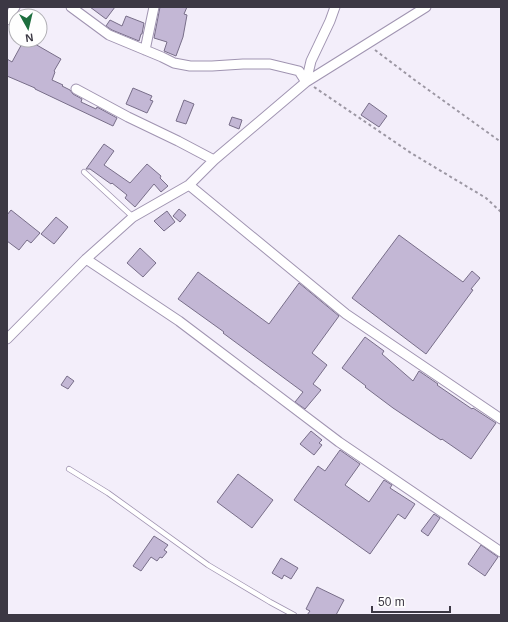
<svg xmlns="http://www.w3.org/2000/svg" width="508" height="622" viewBox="0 0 508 622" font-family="Arial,sans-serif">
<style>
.building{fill:#c3b7d5;stroke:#786e89}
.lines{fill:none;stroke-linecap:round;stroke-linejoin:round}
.service-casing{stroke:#a094b1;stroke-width:6}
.minor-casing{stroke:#a094b1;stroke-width:11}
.path{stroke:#9c97a3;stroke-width:2;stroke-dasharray:3 3;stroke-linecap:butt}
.service{stroke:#fff;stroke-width:4.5}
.minor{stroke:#fff;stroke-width:9}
</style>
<rect width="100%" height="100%" fill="#f3eefa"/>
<!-- building -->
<path class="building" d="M90,7H115L106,19Z
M160,7H187L184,14L187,15L183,37L176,56L164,51L167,42L154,38Z
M126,16L144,23L142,34H141L139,41L112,30L106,26L110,20L122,26Z
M24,40H28L61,59L54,71L55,72L52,80L63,85L62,86L70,90L73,94L82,99L81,102L96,109L97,107L117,118L113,126L35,89V88L7,76V59L12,62Z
M133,88L152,96L150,100L153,101L147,113L126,104Z
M184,100L194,104L186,124L176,121Z
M369,103L387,116L379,127L361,115Z
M232,117L242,120L239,129L229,125Z
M104,144L114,151L104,165L130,183L147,164L161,176L160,178L168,186L161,192L154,184L135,207L125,198L127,195L112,183L111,184L90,169H86Z
M179,209L186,215L180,222L173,216Z
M11,210L40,233L31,243L27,240L19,250L7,241V215Z
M167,211L175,222L164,231L154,221Z
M56,217L68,227L54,244L41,234Z
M399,235L463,282L472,271L480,278L471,289L473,290L426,354L352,298Z
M140,248L156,263L143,277L127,263Z
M198,272L269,324L299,283L339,316L312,353L327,365L313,384L321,390L305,409L295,402L303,392L223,333L224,332L178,299Z
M365,337L384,351L382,354L413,381L419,371L438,384L437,385L472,409L473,408L496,423L471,459L442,439L441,440L393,408L365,387L366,386L342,368Z
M67,376L74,381L68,389L61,385Z
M311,431L322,440L319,443L322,445L314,455L300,444Z
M340,450L360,464L345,485L369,502L384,480L392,485L390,488L415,504L405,519L398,514L370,554L294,500L318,466L325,471Z
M238,474L273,500L252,528L217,502Z
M434,514L440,518L428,536L421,531Z
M154,536L168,545L164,550L167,552L162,558L160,557L157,561L151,557L141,571L133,566Z
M481,545L498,557L485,576L468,564Z
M281,558L298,568L291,579L284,575L282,579L272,573Z
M317,587L344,600L336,615H307L310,611L306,609Z"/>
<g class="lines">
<defs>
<path id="service" d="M84,172L133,217
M69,469L108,493L208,565L270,602L294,615"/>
<path id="minor" d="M71,7L109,35L162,57L174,63L190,66H212L243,64H270L299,71L306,82
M7,20L15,7
M145,50L154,7
M306,82L311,61L330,21L335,7
M76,89L128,117L178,141L214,160
M189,185L346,314L501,419
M86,259L179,321L339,442L501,552
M7,339L86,259L133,217L189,185L214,160L306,82L426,7"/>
</defs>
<!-- service casing -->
<use href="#service" class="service-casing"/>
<!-- minor casing -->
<use href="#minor" class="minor-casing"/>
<!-- path -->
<path class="path" d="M375,50L416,81L501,142
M314,87L411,153L486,198L501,212"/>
<!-- service -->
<use href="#service" class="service"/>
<!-- minor -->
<use href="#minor" class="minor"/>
</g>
<!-- border -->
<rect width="508" height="622" fill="none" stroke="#3c3844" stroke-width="16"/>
<!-- north arrow -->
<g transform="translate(28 28) rotate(172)"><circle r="19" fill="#fefefe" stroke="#b0afb4"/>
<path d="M0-3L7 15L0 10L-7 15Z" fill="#1d6e3e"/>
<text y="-6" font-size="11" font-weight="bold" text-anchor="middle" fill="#3c3844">N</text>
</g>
<!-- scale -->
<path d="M372 606v6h78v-6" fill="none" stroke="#3c3844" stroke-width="2"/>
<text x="378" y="606" font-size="12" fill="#3c3844" stroke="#fefefe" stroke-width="3" paint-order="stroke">50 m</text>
</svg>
